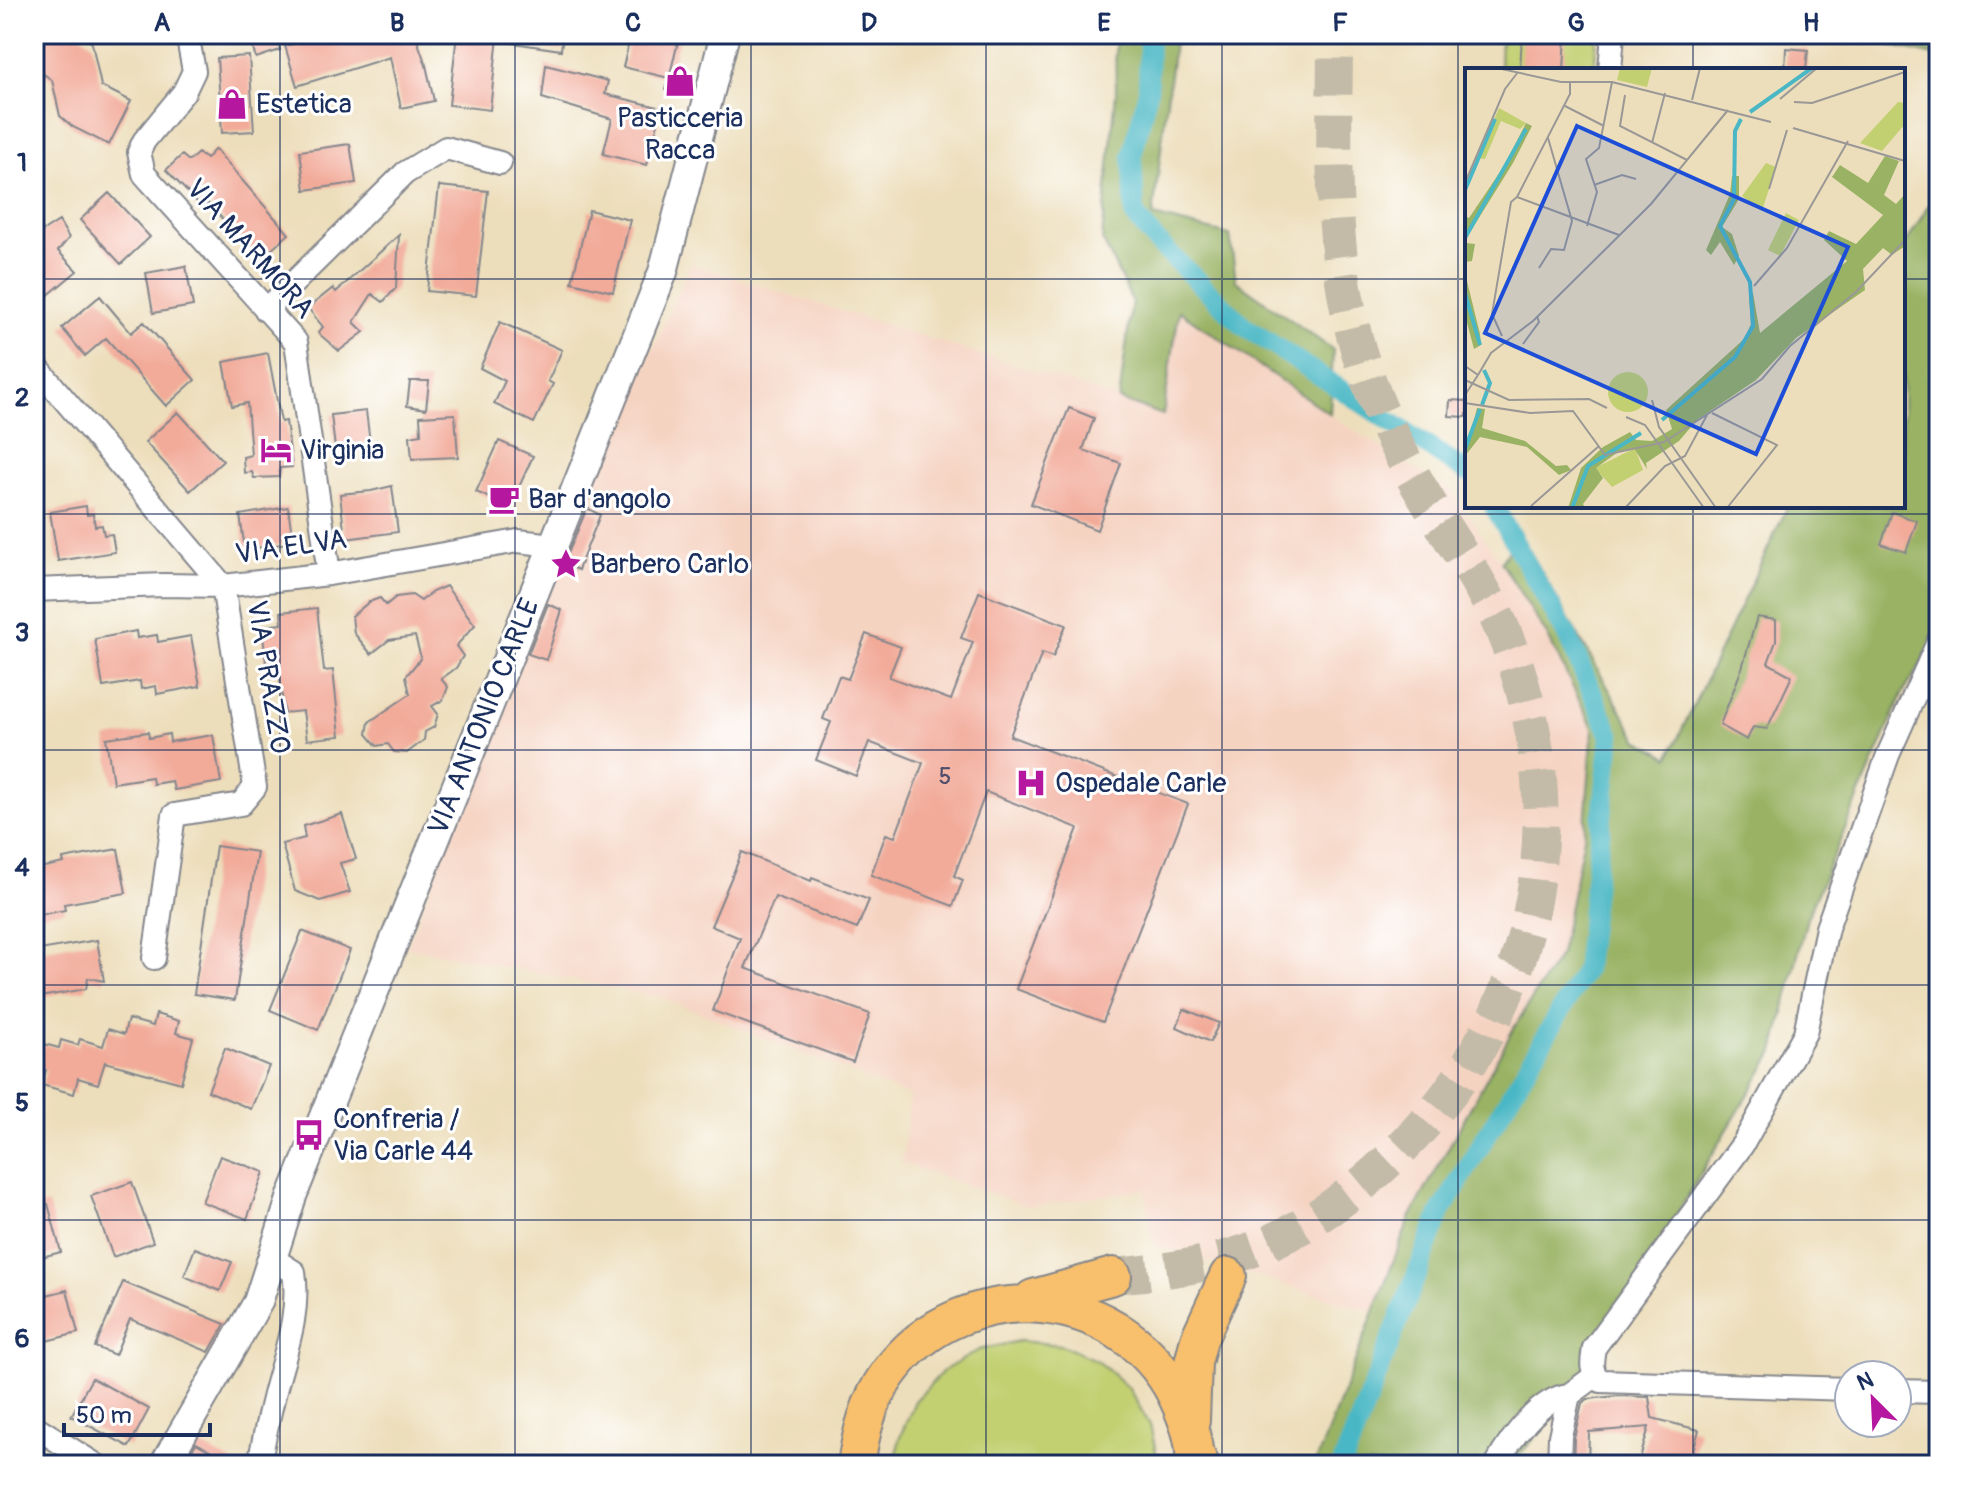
<svg xmlns="http://www.w3.org/2000/svg" width="1973" height="1499" viewBox="0 0 1973 1499" font-family="Pangolin,sans-serif">
<style>
.built{fill:#f5d3c1}
.green{fill:#c2d072;stroke:#6e8068;stroke-width:2}
.forest{fill:#99b264;stroke:#5a7061;stroke-width:2}
.lines{fill:none;stroke-linecap:round;stroke-linejoin:round}
.canal{stroke:#4ab7c5;stroke-width:20}
.building{fill:#f2aa99}
.primary-tunnel{stroke:#c3bba8;stroke-width:36;stroke-dasharray:36 18;stroke-linecap:butt}
.minor-casing{stroke:#84868c;stroke-width:26}
.tertiary-casing{stroke:#84868c;stroke-width:32}
.primary-casing{stroke:#84868c;stroke-width:40}
.trunk-casing{stroke:#84868c;stroke-width:42}
.minor{stroke:#fff;stroke-width:22}
.tertiary{stroke:#fff;stroke-width:28}
.primary{stroke:#f8bf6c;stroke-width:36}
.trunk{stroke:#f8bf6c;stroke-width:38}
.grid{fill:none;stroke:#1b2f5e;stroke-width:2;stroke-opacity:0.55}
.labels{text-anchor:middle;dominant-baseline:central;stroke-width:6;stroke-linejoin:round;paint-order:stroke}
.number-label{font-size:24px;fill:#514e6d}
.poi-label{font-size:28px;fill:#1b2f5e;stroke:#fff;text-anchor:start}
.street-label{font-size:28px;fill:#1b2f5e;stroke:#fff}
.inset-river{fill:none;stroke:#4ab7c5;stroke-width:4}
.inset-road{fill:none;stroke:#999896;stroke-width:2}
.view{fill:#1d4ed8;fill-opacity:0.15;stroke:#1d4ed8;stroke-width:4}
.inset-edge{fill:none;stroke:#1b2f5e;stroke-width:4}
.neatline{fill:none;stroke:#1b2f5e;stroke-width:3}
.grid-label{font-size:26px;text-anchor:middle;font-weight:bold;fill:#1b2f5e}
</style>
<rect width="100%" height="100%" fill="#fff"/>
<filter id="ink" filterUnits="userSpaceOnUse"><feTurbulence type="fractalNoise" baseFrequency=".0125" numOctaves="2"/><feDisplacementMap in="SourceGraphic" scale="16" xChannelSelector="R" yChannelSelector="G"/><feConvolveMatrix kernelMatrix="1 2 1 2 8 2 1 2 1" color-interpolation-filters="sRGB"/></filter>
<filter id="wash" filterUnits="userSpaceOnUse"><feTurbulence type="fractalNoise" baseFrequency=".006" numOctaves="4" result="noise"/><feDisplacementMap in="SourceGraphic" scale="32" xChannelSelector="R" yChannelSelector="G"/><feGaussianBlur stdDeviation="1.8" result="paint"/><feColorMatrix in="noise" values="0 0 0 0 0 0 0 0 0 0 0 0 0 0 0 0 0 1.4 0 .05"/><feComposite in="paint" operator="in"/></filter>
<g filter="url(#wash)">
<rect width="100%" height="100%" fill="#eddebb"/>
<!-- built -->
<path class="built" d="M691,264L1050,376L1163,415L1178,311L1347,426L1451,491L1501,562L1548,637L1593,728L1584,837L1560,954L1515,1026L1410,1218L1374,1312L1154,1245L1145,1189L1030,1207L902,1163L910,1096L662,998L407,947L582,505Z"/>
<!-- green -->
<path class="green" d="M1501,34H1597L1594,70H1500Z
M1019,1341L1061,1345L1098,1361L1129,1389L1150,1425L1159,1465H896L899,1439L915,1401L943,1371L979,1350Z"/>
<!-- forest -->
<path class="forest" d="M1115,34H1175L1153,216L1230,235L1236,281L1333,350L1330,414L1179,311L1163,415L1119,400L1132,301L1102,239L1116,93Z
M1847,34H1939V58L1933,56Z
M1939,188V635L1902,695L1807,918L1774,1052L1672,1222L1573,1397L1518,1456L1516,1465H1315L1410,1218L1515,1026L1560,954L1584,837L1593,728L1548,637L1501,562L1520,534L1638,740L1669,757L1788,506H1903V248Z"/>
<g class="lines">
<!-- canal -->
<path class="canal" d="M1149,34L1148,90L1132,156L1135,216L1156,241L1244,326L1467,472
M1342,1465L1441,1212L1585,970L1611,736L1567,635L1494,506"/>
</g>
<g id="blocks">
<!-- building -->
<path class="building" d="M34,34H79L92,43L101,86L131,101L109,145L73,127L60,116L52,80L42,73L34,72Z
M248,34H275L280,50L256,58Z
M323,34H415L426,65L434,101L401,108L390,57L297,86L285,46Z
M457,34L498,37L490,110L449,105Z
M514,34H563L561,50L513,43Z
M631,34H680L669,78L623,67Z
M1522,34H1566L1564,70H1520Z
M1786,48L1808,50L1806,70H1785Z
M249,56L254,131L222,133L217,58Z
M546,65L608,81L605,94L662,108L647,165L603,154L612,119L542,98Z
M671,71L692,76L687,95L666,90Z
M350,144L356,183L305,190L300,151Z
M215,149L289,234L260,260L208,203L203,208L166,170L182,155L189,161L198,153L206,159Z
M439,186L488,191L476,296L427,291Z
M109,193L150,237L121,264L80,220Z
M589,210L630,220L613,292L572,282Z
M59,221L69,238L58,251L77,271L41,301L34,293V260L43,253L34,237Z
M399,235L396,288L383,302L372,294L354,322L364,332L339,351L318,333L323,327L308,308L333,288L336,292Z
M186,266L193,306L153,313L146,273Z
M100,296L131,333L144,322L195,380L166,406L106,338L85,356L62,328Z
M500,322L562,350L548,381L553,384L534,423L494,404L505,381L480,368Z
M268,353L281,422L286,421L292,467L280,468L279,477L254,478L252,472L244,473L243,457L251,455L247,403L232,406L224,362Z
M410,381H429L426,409L407,406Z
M1450,400L1467,401V417L1449,416Z
M1069,408L1094,418L1083,450L1121,463L1097,530L1031,504Z
M366,411L370,443L335,448L331,415Z
M178,412L223,461L190,491L145,442Z
M455,414L458,457L412,459L410,436L421,434L420,416Z
M499,441L533,456L510,507L476,492Z
M392,486L398,532L345,539L340,494L371,491Z
M86,506L87,515L93,514L95,526L102,525L104,535L112,534L115,552L58,561L50,512Z
M288,507L293,542L245,550L240,515Z
M587,508L600,515L578,570L564,563Z
M1892,512L1917,521L1906,552L1881,544Z
M446,586L475,625L456,646L463,656L456,668L441,679L448,687L443,700L432,706L438,714L434,727L425,732L424,740L407,753L394,752L388,744L377,746L367,734L369,722L410,694L406,676L421,658L415,636L389,640L371,654L354,633L352,616L369,602L380,598L386,605L396,597L412,595L421,601L432,592Z
M979,592L1066,625L1053,657L1042,653L1010,736L1188,804L1103,1022L1016,989L1078,828L986,792L954,876L963,880L953,906L871,875L886,834L895,837L923,763L869,742L856,776L816,760L831,722L823,719L839,676L848,679L866,634L901,647L889,677L951,700L973,642L961,638Z
M548,604L562,610L546,660L528,654Z
M317,608L324,671L333,670L340,736L307,740L303,711L284,713L278,662L266,663L262,626L282,624L281,612Z
M1757,617L1776,620V641L1768,663L1792,676L1767,729L1753,727L1747,740L1720,725L1742,668Z
M136,631L137,638L157,635L158,642L191,636L200,686L157,694L156,686L141,689L140,681L103,687L95,639Z
M148,732L149,738L169,734L170,742L213,735L221,782L174,790L172,781L153,784L152,777L113,783L106,738Z
M342,814L356,859L340,863L350,892L320,901L295,891L282,844L305,838L303,826Z
M216,846L257,852L235,1000L194,994Z
M118,849L126,893L64,904L65,910L34,916V869L64,863L63,859Z
M742,852L811,881L812,878L869,900L857,929L775,897L745,968L870,1014L853,1062L713,1011L740,938L711,926Z
M302,931L350,950L318,1030L270,1010Z
M97,940L104,981L88,978L86,989L34,998V951Z
M1184,1009L1219,1023L1210,1042L1177,1027Z
M156,1014L179,1021L176,1033L193,1038L181,1083L105,1062L98,1084L78,1078L74,1094L42,1085L46,1070L38,1067L44,1044L59,1048L61,1040L78,1045L80,1039L103,1046L108,1029L124,1034L128,1019L153,1026Z
M225,1048L269,1066L251,1109L208,1091Z
M220,1156L264,1172L247,1219L202,1202Z
M132,1182L153,1242L113,1257L91,1196Z
M48,1204L61,1252L34,1259V1207Z
M195,1248L232,1262L220,1291L184,1276Z
M123,1282L225,1324L209,1352L130,1319L115,1355L95,1347Z
M67,1290L78,1333L34,1344V1298Z
M92,1378L149,1409L129,1447L71,1416Z
M1617,1396L1649,1397L1652,1418L1699,1430L1689,1465H1638L1649,1427L1589,1432L1588,1465H1573L1574,1438L1582,1403L1588,1399Z
M196,1443L238,1465H184Z"/>
</g>
</g>
<g filter="url(#ink)">
<use href="#blocks" fill-opacity="0" stroke="#84868c" stroke-width="2"/>
<g class="lines">
<!-- primary-tunnel -->
<path class="primary-tunnel" d="M1113,1276C1156,1272 1199,1267 1240,1254C1295,1236 1347,1200 1388,1161C1531,1028 1577,835 1511,651C1489,589 1446,535 1414,478C1389,434 1368,387 1355,338C1328,238 1335,136 1335,34"/>
<defs>
<path id="minor" d="M187,34L194,71L184,92L144,141L139,152L144,174L296,342L329,574
M1610,70L1613,34
M266,310L405,173L446,148L500,163
M34,364L223,586L255,787L241,804L174,815L154,958
M34,590L164,585L223,586L329,574L518,541L553,545
M1849,1389L1601,1381C1589,1372 1592,1361 1594,1348L1743,1144L1805,1033L1827,928L1888,755L1939,640
M1897,1391L1939,1392
M34,1426L96,1465
M259,1465C263,1444 267,1423 272,1403C282,1359 301,1318 294,1272L272,1258
M1496,1465C1510,1440 1539,1398 1569,1395
M1559,1465L1560,1436L1569,1395L1595,1376"/>
<path id="tertiary" d="M164,1465L258,1302L292,1196L663,272L725,34"/>
<path id="primary" d="M1033,1298L1113,1276
M1191,1420L1193,1363L1199,1339L1228,1276
M856,1465C861,1432 868,1402 888,1374C964,1268 1131,1286 1181,1406C1189,1425 1196,1444 1194,1465"/>
<path id="trunk" d="M1195,1456L1200,1465"/>
</defs>
<!-- minor casing -->
<use href="#minor" class="minor-casing"/>
<!-- tertiary casing -->
<use href="#tertiary" class="tertiary-casing"/>
<!-- primary casing -->
<use href="#primary" class="primary-casing"/>
<!-- trunk casing -->
<use href="#trunk" class="trunk-casing"/>
<!-- minor -->
<use href="#minor" class="minor"/>
<!-- tertiary -->
<use href="#tertiary" class="tertiary"/>
<!-- primary -->
<use href="#primary" class="primary"/>
<!-- trunk -->
<use href="#trunk" class="trunk"/>
</g>
</g>
<!-- grid -->
<path class="grid" d="M280,34V1465M515,34V1465M751,34V1465M986,34V1465M1222,34V1465M1458,34V1465M1693,34V70M34,279H1467M1903,279H1939M1693,506V1465M34,514H1939M34,750H1939M34,985H1939M34,1220H1939"/>
<!-- icons -->
<defs>
<symbol id="shop-bare" viewBox="-9 -9 18 18"><path d="M-5-2.5h2.3a2.7 3.5 0 0 1 5.4 0H5L5.5 6h-11ZM-1.5-2.5h3a1.5 2.3 0 0 0-3 0Z" fill="#b5179e" stroke="#fff" stroke-width="2.5" paint-order="stroke"/></symbol>
<symbol id="hotel-bare" viewBox="-9 -9 18 18"><path d="M-6-4.5h1.5V1H6V5H4.5V3h-9V5H-6ZM-4 0a1.8 1.8 0 1 1 3.6 0ZM.5 0V-2.5h3Q6-2.5 6 0Z" fill="#b5179e" stroke="#fff" stroke-width="2.5" paint-order="stroke"/></symbol>
<symbol id="cafe-bare" viewBox="-9 -9 18 18"><path d="M-5.5-4.5H6V0H3Q3 3.5 0 3.5H-2.5Q-5.5 3.5-5.5 0ZM3-3.2v2h1.7v-2ZM-6 4.5H4V6H-6Z" fill="#b5179e" stroke="#fff" stroke-width="2.5" paint-order="stroke"/></symbol>
<symbol id="sight-bare" viewBox="-9 -9 18 18"><path d="M0-6L1.8-2.2L6-1.7L2.9 1.2L3.7 5.4L0 3.3L-3.7 5.4L-2.9 1.2L-6-1.7L-1.8-2.2Z" fill="#b5179e" stroke="#fff" stroke-width="2.5" paint-order="stroke"/></symbol>
<symbol id="hospital-bare" viewBox="-9 -9 18 18"><path d="M-5-5h3v3.5h4V-5h3V5h-3V1.5h-4V5h-3Z" fill="#b5179e" stroke="#fff" stroke-width="2.5" paint-order="stroke"/></symbol>
<symbol id="bus-bare" viewBox="-9 -9 18 18"><path d="M-5-6H5V4H4V6H2V4H-2V6H-4V4H-5ZM-3.5-4V0h7V-4ZM-3.5 1.2v1.5H-2V1.2ZM2 1.2v1.5H3.5V1.2Z" fill="#b5179e" stroke="#fff" stroke-width="2.5" paint-order="stroke"/></symbol>
</defs>
<g fill-rule="evenodd">
<use href="#shop-bare" x="658" y="59" width="44" height="44"/>
<use href="#shop-bare" x="210" y="82" width="44" height="44"/>
<use href="#hotel-bare" x="254" y="428" width="44" height="44"/>
<use href="#cafe-bare" x="482" y="477" width="44" height="44"/>
<use href="#sight-bare" x="544" y="542" width="44" height="44"/>
<use href="#hospital-bare" x="1009" y="761" width="44" height="44"/>
<use href="#bus-bare" x="287" y="1113" width="44" height="44"/>
</g>
<g class="labels">
<!-- number labels -->
<g class="number-label">
<text x="945" y="776">5</text>
</g>
<!-- poi labels -->
<g class="poi-label">
<text x="256" y="104">Estetica</text>
<text x="680" y="118" text-anchor="middle">Pasticceria<tspan x="680" dy="32">Racca</tspan></text>
<text x="300" y="450">Virginia</text>
<text x="528" y="499">Bar d'angolo</text>
<text x="590" y="564">Barbero Carlo</text>
<text x="1055" y="783">Ospedale Carle</text>
<text x="333" y="1119">Confreria /<tspan x="333" dy="32">Via Carle 44</tspan></text>
</g>
<!-- street labels -->
<g class="street-label">
<text transform="translate(250 249) rotate(48)">VIA MARMORA</text>
<text transform="translate(291 547) rotate(-8)">VIA ELVA</text>
<text transform="translate(268 677) rotate(81)">VIA PRAZZO</text>
<text transform="translate(484 717) rotate(-68)">VIA ANTONIO CARLE</text>
</g>
</g>
<!-- overview -->
<g transform="translate(1465 68)">
<rect width="440" height="440" fill="#eddebb"/>
<path d="M155,0H187L182,19L152,12ZM433,34L440,35V56L417,83L395,75ZM34,40L61,55L55,61L36,53L20,91L12,90ZM301,95L311,99L297,143L277,128ZM321,145L334,152L315,188L303,182ZM143 324a20 20 0 1 1 40 0a20 20 0 1 1-40 0ZM170,380L178,402L147,419L130,400Z" fill="#c2d072"/>
<path d="M61,55L67,58L48,95L2,169L1,175L10,176L7,193L0,194V148L4,150L39,98ZM420,88L434,93L419,127L431,136L440,126V178L427,187L418,180L398,201L400,222L331,270L291,312L232,352L214,373L181,395L182,401L169,380L153,384L131,400L138,410L118,436L120,440H103L116,400L138,379L165,364L171,372L187,373L207,361L201,342L279,271L286,256L284,228L288,225L295,265L382,193L359,172L364,163L391,176L418,147L367,109L375,97L403,115ZM267,108H274V131L257,159L267,166L274,188L269,197L255,174L246,187L241,182L265,126ZM0,205L15,266L16,277L9,281L0,247ZM12,340L20,341L17,360L60,373L91,398L102,397L106,402L94,407L62,379L15,369L0,388Z" fill="#99b264"/>
<path class="inset-river" d="M285,44L347,0M0,122L30,51M0,170L61,61M0,225L15,277M17,337L25,315L19,302M197,352L270,289L288,258L285,214L255,158L269,131L270,63L276,51M0,381L15,341M107,440L123,398L176,365"/>
<path class="inset-road" d="M32,0L96,14H147L306,54M105,13V26L52,129L154,167M160,27L155,58L222,92M315,31L352,0M227,32L235,0M329,34L347,35L440,4M100,38L139,58M328,60L440,93M187,75L200,25M0,115L40,21L53,4M129,117L157,107L171,111M304,121L322,62M122,158L132,124L121,91L134,80L147,14M74,200L86,181L99,182L107,153L83,70M289,218L322,180L383,73M37,268L27,246L46,134L52,129M58,276L74,254L72,248M0,298L13,307L0,327M13,307L26,285L68,253L186,136L263,42M0,312L44,332L124,331L142,340M187,332L194,359L251,440M0,335L65,345L108,343L140,387L199,374L297,311L325,278L391,224L440,172M247,345L312,377L262,440M161,349L180,357L239,440M66,438L134,378M160,440L200,398L220,388L242,347"/>
<path class="view" d="M112,58L383,179L291,386L20,265Z"/>
<rect width="440" height="440" class="inset-edge"/>
</g>
<!-- margin -->
<rect width="1973" height="1499" fill="none" stroke="#fff" stroke-width="88"/>
<!-- north arrow -->
<g transform="translate(1873 1399) rotate(336)"><circle r="38" fill="#ffffff" stroke="#a4acbf" stroke-width="2"/>
<path d="M0-6L14 30L0 20L-14 30Z" fill="#b5179e"/>
<text y="-12" font-size="22" font-weight="bold" text-anchor="middle" fill="#1b2f5e">N</text>
</g>
<!-- scale -->
<path d="M64 1423v12h146v-12" fill="none" stroke="#1b2f5e" stroke-width="4"/>
<text x="76" y="1423" font-size="24" fill="#1b2f5e" stroke="#ffffff" stroke-width="6" paint-order="stroke">50 m</text>
<rect x="44" y="44" width="1885" height="1411" class="neatline"/>
<g class="grid-label">
<text x="162" y="31">A</text>
<text x="397" y="31">B</text>
<text x="633" y="31">C</text>
<text x="869" y="31">D</text>
<text x="1104" y="31">E</text>
<text x="1340" y="31">F</text>
<text x="1576" y="31">G</text>
<text x="1811" y="31">H</text>
<text x="22" y="171">1</text>
<text x="22" y="406">2</text>
<text x="22" y="641">3</text>
<text x="22" y="876">4</text>
<text x="22" y="1111">5</text>
<text x="22" y="1347">6</text>
</g>
</svg>
